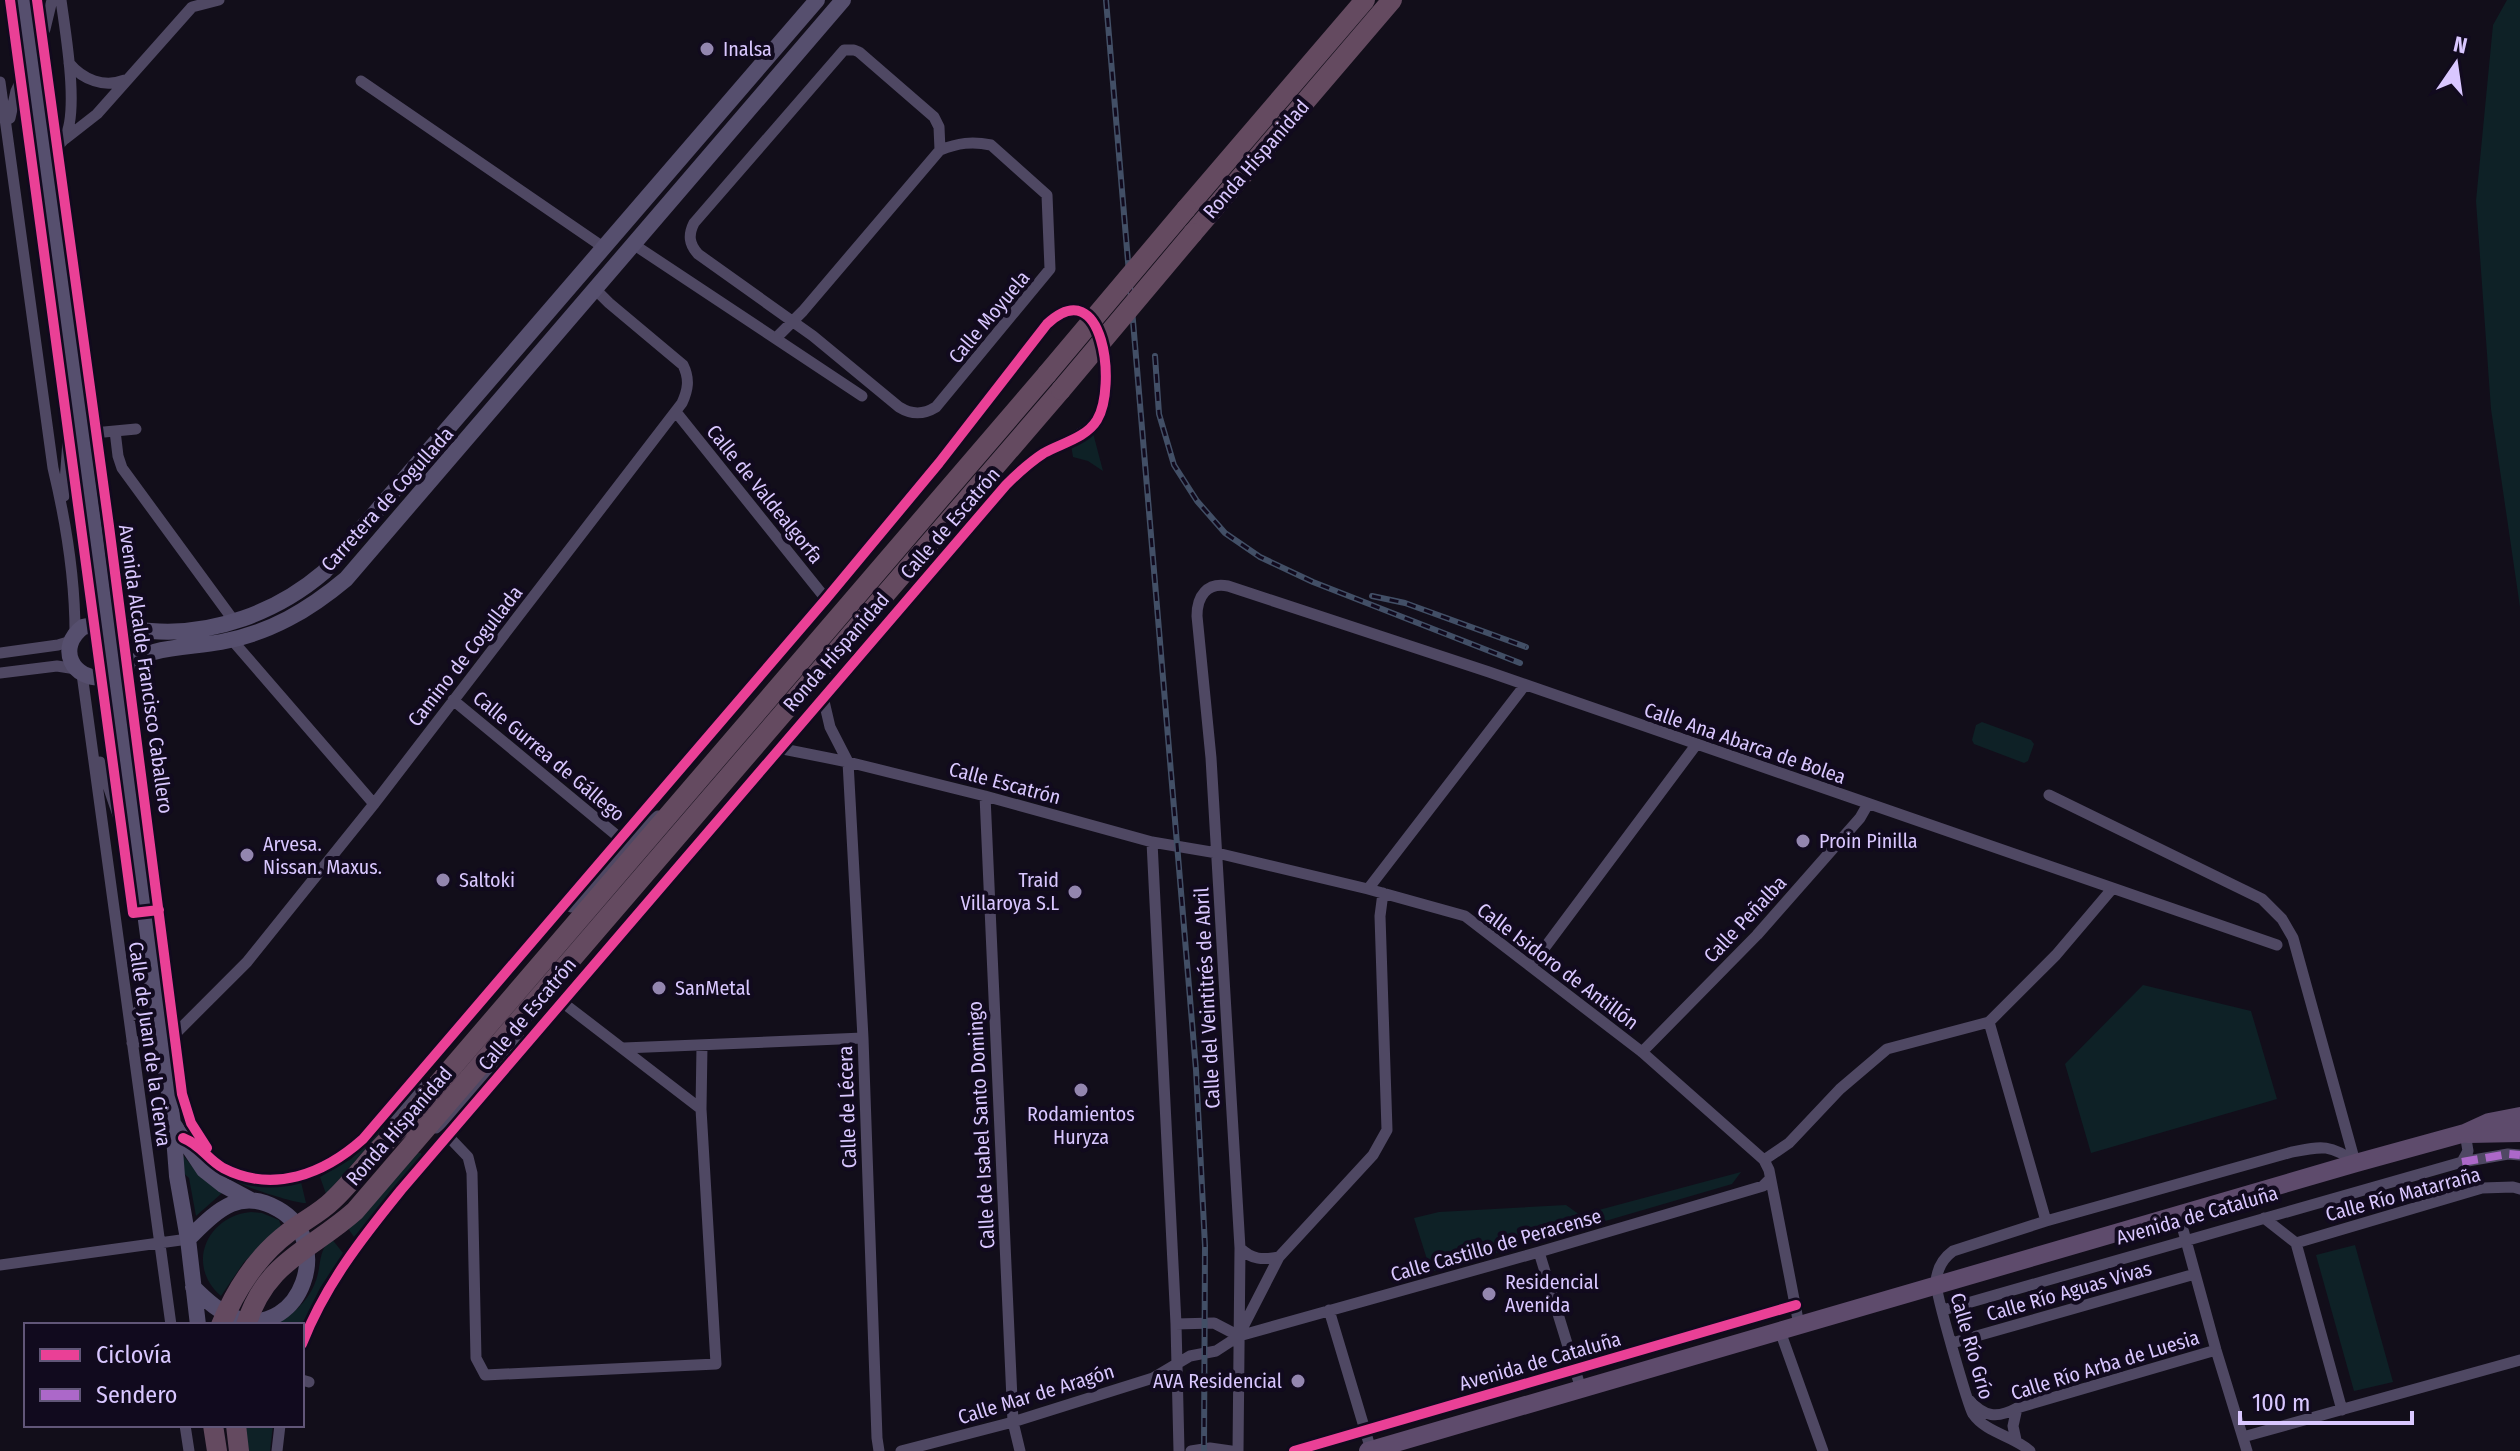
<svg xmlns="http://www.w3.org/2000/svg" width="2520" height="1451" viewBox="0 0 2520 1451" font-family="'Fira Sans Condensed',sans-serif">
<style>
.green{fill:#0e2126}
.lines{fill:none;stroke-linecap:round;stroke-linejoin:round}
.street{stroke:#4f4863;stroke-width:11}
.secondary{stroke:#564f6e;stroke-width:16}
.primary{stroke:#5e4b6c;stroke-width:18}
.highway{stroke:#644a60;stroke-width:20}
.rail-casing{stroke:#424f66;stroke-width:6}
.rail{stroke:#110a1e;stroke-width:3;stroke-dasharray:9;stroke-linecap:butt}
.highway-bridge{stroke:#644a60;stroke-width:20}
.quiet{stroke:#ac68c9;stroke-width:8;stroke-dasharray:16 8;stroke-linecap:butt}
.cycleway-casing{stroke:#110a1e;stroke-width:15}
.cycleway{stroke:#ea4096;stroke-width:10}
.poi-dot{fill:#9386af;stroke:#110a1e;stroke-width:3}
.labels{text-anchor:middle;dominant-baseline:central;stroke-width:8;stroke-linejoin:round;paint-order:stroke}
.poi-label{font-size:20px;fill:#d9c7ff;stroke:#110a1e;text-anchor:start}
.street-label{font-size:20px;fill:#d9c7ff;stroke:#110a1e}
</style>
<rect width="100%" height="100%" fill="#120e1a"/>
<!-- green -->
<path class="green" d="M2507,0H2520V607L2491,409L2476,201L2493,25Z
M1091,433H1093L1103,471L1088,461L1073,457L1071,445Z
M1982,722L2031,740L2034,744L2028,761L2024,763L1974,744L1972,740L1976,725Z
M2143,985L2251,1011L2277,1099L2091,1153L2065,1064Z
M383,1126L385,1127L326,1194L320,1177L351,1159Z
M418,1153H421L422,1156L354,1237L347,1227Z
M182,1154L200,1176L222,1193L196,1216L189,1178L182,1172Z
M1741,1172L1732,1184L1431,1272L1414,1218L1439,1212L1566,1205L1580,1215Z
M228,1177L265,1185L301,1182L306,1203C296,1204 234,1184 228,1177Z
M251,1212L262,1213L279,1220L281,1226L244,1262L221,1296C185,1265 207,1216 251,1212Z
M331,1238L343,1253L320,1288L302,1325H271C296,1315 315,1295 319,1268C321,1255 322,1248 331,1238Z
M2355,1245L2393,1382L2354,1391L2316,1255Z
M245,1425H273L270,1451H249Z"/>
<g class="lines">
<!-- street -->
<path class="street" d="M69,63C83,80 104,88 125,80
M361,81L603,247
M0,82L53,468C66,522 75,578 75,633
M10,118L16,91L45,29L52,0
M65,139L97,114L192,7L219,0
M45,156C51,151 61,145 64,139C80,114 65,30 61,0
M633,244L862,396
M776,338L803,311L940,150C958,143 972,141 991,145L1047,195L1050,269L936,407C923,415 912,415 899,407L813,336L698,254C689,244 688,235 694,223L844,50H854L859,52L934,117L939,127L940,150
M676,412L826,599
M115,431L118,456L122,468L234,621
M83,434L136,429
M64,496L69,427L77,407
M232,640L374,804
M0,653L58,645L71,641
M0,673L57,666L76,669
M82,674L171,1325
M823,697L830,727L848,762L863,1038L877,1438L879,1451
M453,700L621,839
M778,748L848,762L985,796L1152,842L1217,853L1368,889L1465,916L1642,1052L1764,1160L1769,1170L1799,1325
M100,762L123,830L134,845
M2049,795L2262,899L2282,919L2293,938L2355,1162
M985,796L1013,1422L1020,1451
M1152,842L1176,1324L1179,1451
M1368,889L1525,685
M571,907L638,833L658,816
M1531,966L1696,745
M562,1002L701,1109
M129,1017C145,1010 148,997 150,980
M1989,1022L2046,1221
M132,1043L174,1035L247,962L374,804L682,403C688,390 690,379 683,365L609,303L594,288
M624,1048L863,1038
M1642,1052L1757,935L1860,818L1868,804
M395,1120L417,1084
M436,1128C468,1102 489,1066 521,1040
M448,1136L468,1157L472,1173L476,1358L485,1375L716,1364L701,1109L702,1046
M183,1138C199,1144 200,1151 212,1161C240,1183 284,1184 316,1171C359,1155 389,1110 418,1076C452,1036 486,995 521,955C659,791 802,631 938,465C975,419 1010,370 1047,324C1064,308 1080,304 1096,324
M1764,1160L1789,1143L1840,1089L1887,1049L1989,1022L2056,955L2112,889
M2462,1162L2468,1151L2465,1133
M2179,1215L2216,1350L2247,1451
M2264,1218L2296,1243L2342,1410
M2296,1243L2482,1188L2513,1187L2520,1189
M1240,1248C1252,1260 1263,1260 1279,1257
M1539,1252L1581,1389
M0,1265L188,1239
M1329,1310L1371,1450
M1943,1310L2462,1162L2508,1154L2520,1155
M1176,1324L1214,1323L1239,1336
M1241,1331L1279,1257L1373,1155L1387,1130L1380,916L1383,893
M1780,1331L1823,1451
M1952,1343L2195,1274
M302,1344C325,1285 362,1238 401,1190L1006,485C1018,473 1030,462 1045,453C1072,437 1101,431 1105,395C1108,378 1103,361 1102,344
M302,1380L309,1382
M1969,1400C1984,1417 1997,1419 2017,1408L2216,1350
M185,1425L189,1451
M2243,1437L2520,1360
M2016,1440L2013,1426L2017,1408
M277,1451L280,1425
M901,1451L1013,1422L1153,1378L1190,1356L1216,1351L1239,1336L1539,1252L1736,1194L1763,1186L1770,1179
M1191,1451L1210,1448L1231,1451
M1238,1451L1240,1248L1211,758L1197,616C1197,596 1207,582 1228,586L1489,672L2277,945
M2030,1451C2014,1436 1986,1433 1973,1414C1968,1405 1935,1292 1936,1282C1937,1269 1942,1259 1953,1251L2046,1221L2292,1152C2322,1146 2331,1144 2356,1163"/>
<!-- secondary -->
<path class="secondary" d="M24,0L173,1124L177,1176L188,1239L198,1325
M817,0L324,572C277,612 214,636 151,631C128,629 106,620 83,627C56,647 72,682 105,677C125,673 135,657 154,652C176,646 199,646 221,642C270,633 309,610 346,579L843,0
M174,1125L204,1170L223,1185L251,1200
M188,1239C215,1213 238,1186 278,1209C335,1241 301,1336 239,1319C221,1314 206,1300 193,1287"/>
<!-- primary -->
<path class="primary" d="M2468,1134L2520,1133
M1368,1451L2356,1163L2465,1133L2489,1122L2520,1116"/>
<!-- highway -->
<path class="highway" d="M1186,209L1365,0
M1193,233L1392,0
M221,1325C236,1289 257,1256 289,1232C303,1221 320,1213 333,1200C357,1177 375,1150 400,1128L1047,374
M246,1325C266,1261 310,1251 355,1211L1061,390
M213,1425L217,1451
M236,1425L239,1451"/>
<defs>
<path id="rail" d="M1106,0L1196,1070L1205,1246L1204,1451
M1155,356L1159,414L1174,465L1197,501L1225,533L1260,557L1313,582L1520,663
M1372,596L1405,603L1526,647"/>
</defs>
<!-- rail casing -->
<use href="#rail" class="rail-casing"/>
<!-- rail -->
<use href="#rail" class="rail"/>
<!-- highway-bridge -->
<path class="highway-bridge" d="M1047,374L1186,209
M1061,390L1193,233"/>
<!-- quiet -->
<path class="quiet" d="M2462,1162L2508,1154L2520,1155"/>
<defs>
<path id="cycleway" d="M10,0L133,913L159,910
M37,0L109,526L182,1094L191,1123L207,1148
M183,1138C201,1145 207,1159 223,1168C273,1194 324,1174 363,1139L826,599L939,463L1047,324C1104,271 1117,387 1097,420C1086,438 1062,443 1044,453C1030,462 1018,473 1006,485L401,1190C362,1238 325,1285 302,1344
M1294,1451L1796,1305"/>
</defs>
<!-- cycleway casing -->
<use href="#cycleway" class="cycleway-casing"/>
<!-- cycleway -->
<use href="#cycleway" class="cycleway"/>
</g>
<!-- markers -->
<g class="poi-dot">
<circle cx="707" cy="49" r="8"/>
<circle cx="1803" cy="841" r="8"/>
<circle cx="247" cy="855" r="8"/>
<circle cx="443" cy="880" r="8"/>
<circle cx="1075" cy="892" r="8"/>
<circle cx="659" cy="988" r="8"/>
<circle cx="1081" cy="1090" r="8"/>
<circle cx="1489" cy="1294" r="8"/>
<circle cx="1298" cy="1381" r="8"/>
</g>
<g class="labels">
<!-- poi labels -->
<g class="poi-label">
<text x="723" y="49">Inalsa</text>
<text x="1819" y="841">Proin Pinilla</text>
<text x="263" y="844">Arvesa.<tspan x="263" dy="23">Nissan. Maxus.</tspan></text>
<text x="459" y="880">Saltoki</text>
<text x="1059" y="880" text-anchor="end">Traid<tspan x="1059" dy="23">Villaroya S.L</tspan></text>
<text x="675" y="988">SanMetal</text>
<text x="1081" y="1114" text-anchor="middle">Rodamientos<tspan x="1081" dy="23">Huryza</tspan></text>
<text x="1505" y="1282">Residencial<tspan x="1505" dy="23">Avenida</tspan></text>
<text x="1282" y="1381" text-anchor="end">AVA Residencial</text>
</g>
<!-- street labels -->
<g class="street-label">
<text transform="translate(1256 159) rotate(-49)">Ronda Hispanidad</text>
<text transform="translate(989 317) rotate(-50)">Calle Moyuela</text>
<text transform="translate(765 494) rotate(51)">Calle de Valdealgorfa</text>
<text transform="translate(387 499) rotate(-48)">Carretera de Cogullada</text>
<text transform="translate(950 523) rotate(-49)">Calle de Escatrón</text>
<text transform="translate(836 652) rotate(-49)">Ronda Hispanidad</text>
<text transform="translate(465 656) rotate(-52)">Camino de Cogullada</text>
<text transform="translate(146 669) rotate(82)">Avenida Alcalde Francisco Caballero</text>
<text transform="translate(1745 743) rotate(19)">Calle Ana Abarca de Bolea</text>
<text transform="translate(549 756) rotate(40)">Calle Gurrea de Gállego</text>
<text transform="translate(1005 783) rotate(15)">Calle Escatrón</text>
<text transform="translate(1745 919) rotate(-47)">Calle Peñalba</text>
<text transform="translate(1558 966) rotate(37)">Calle Isidoro de Antillón</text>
<text transform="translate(1207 998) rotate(-93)">Calle del Veintitrés de Abril</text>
<text transform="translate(527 1014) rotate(-50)">Calle de Escatrón</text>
<text transform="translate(150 1044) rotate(82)">Calle de Juan de la Cierva</text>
<text transform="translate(847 1107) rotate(-92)">Calle de Lécera</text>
<text transform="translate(981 1125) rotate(-93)">Calle de Isabel Santo Domingo</text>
<text transform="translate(399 1126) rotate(-49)">Ronda Hispanidad</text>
<text transform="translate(2403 1194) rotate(-15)">Calle Río Matarraña</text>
<text transform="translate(2197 1215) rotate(-16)">Avenida de Cataluña</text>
<text transform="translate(1496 1245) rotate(-16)">Calle Castillo de Peracense</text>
<text transform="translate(2069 1291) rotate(-16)">Calle Río Aguas Vivas</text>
<text transform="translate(1972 1346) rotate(74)">Calle Río Grío</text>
<text transform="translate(1540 1361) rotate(-16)">Avenida de Cataluña</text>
<text transform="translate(2105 1365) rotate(-17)">Calle Río Arba de Luesia</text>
<text transform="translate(1036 1394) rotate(-17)">Calle Mar de Aragón</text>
</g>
</g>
<!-- legend -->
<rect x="24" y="1323" width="280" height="104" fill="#110a1e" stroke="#615678" stroke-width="2"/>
<rect x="40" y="1349" width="40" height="12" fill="#ea4096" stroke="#615678" stroke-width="2"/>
<text x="96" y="1363" font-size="24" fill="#d9c7ff">Ciclovía</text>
<rect x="40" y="1389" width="40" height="12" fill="#ac68c9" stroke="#615678" stroke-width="2"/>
<text x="96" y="1403" font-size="24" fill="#d9c7ff">Sendero</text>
<!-- north arrow -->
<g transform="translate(2456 64) rotate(13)" stroke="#110a1e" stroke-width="6" paint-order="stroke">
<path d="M0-6L14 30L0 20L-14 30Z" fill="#d9c7ff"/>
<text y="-12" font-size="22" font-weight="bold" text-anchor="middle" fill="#d9c7ff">N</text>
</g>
<!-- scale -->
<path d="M2240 1411v12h172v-12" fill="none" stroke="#d9c7ff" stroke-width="4"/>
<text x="2252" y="1411" font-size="24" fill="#d9c7ff" stroke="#110a1e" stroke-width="6" paint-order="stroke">100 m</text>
</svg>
